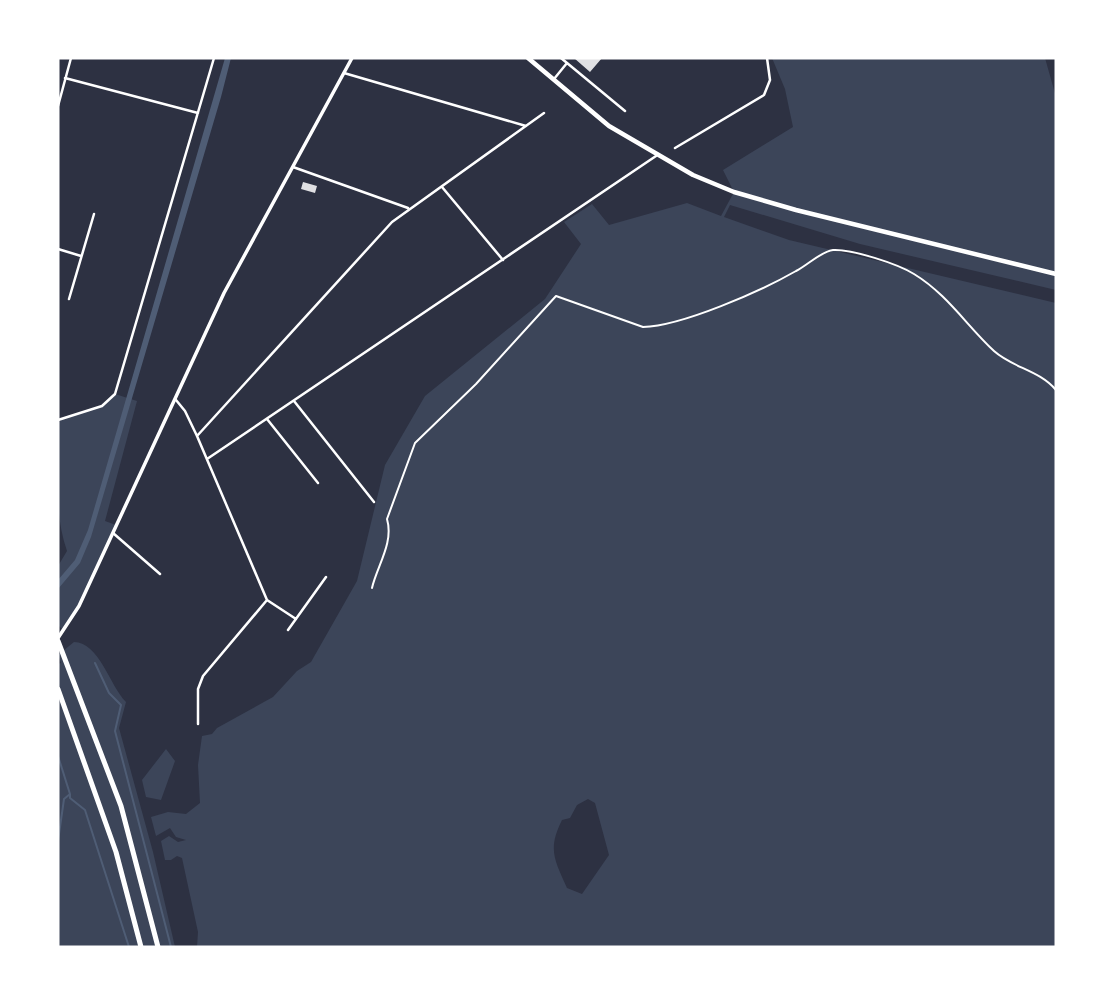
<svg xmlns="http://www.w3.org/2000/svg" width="1114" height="1005" viewBox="0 0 1114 1005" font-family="Karla,sans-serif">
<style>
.green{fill:#3c4559;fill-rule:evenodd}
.water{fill:#4f5d75}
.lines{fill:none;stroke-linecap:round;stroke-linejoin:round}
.stream{stroke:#4f5d75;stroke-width:2}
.building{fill:#e0e0e3}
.path{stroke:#fff;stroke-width:2}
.minor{stroke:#fff;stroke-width:2.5}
.tertiary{stroke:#fff;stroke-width:3.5}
.primary{stroke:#fff;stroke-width:4.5}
.motorway{stroke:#fff;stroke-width:5}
</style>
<rect width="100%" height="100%" fill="#2d3142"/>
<!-- green -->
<path class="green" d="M772,58H1045L1056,97V290L860,244L730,205L724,217L789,240L1056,303V947H197L198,932L182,858L177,856L171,860H165L161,841L169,836L178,842L186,840L176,837L170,828L156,836L151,817L168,812L186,814L200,803L198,765L202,736L212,734L217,728L273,697L297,671L311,662L357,581L385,465L425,396L545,299L581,244L564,222L592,204L609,225L687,203L721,216L734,192L723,170L793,127L785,89ZM588,799L595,803L609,855L582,894L567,888C555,860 547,850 562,820L570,818L577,805Z
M115,394L137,401L105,521L116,525L79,606L64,631L58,625V566L67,551C53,511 58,464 58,423L61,420L102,406Z
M74,642C99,642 110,686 126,702L119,728L153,852L175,947H58V664L61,663L58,655Z
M166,749L175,761L161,800L146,797L142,780Z"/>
<!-- water -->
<path class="water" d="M225,58H231L221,97L91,537L80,563L58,589V580L75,560L88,530Z"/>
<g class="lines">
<!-- stream -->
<path class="stream" d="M95,663L109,693L121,705L115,731L171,947
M58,756L70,794L64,799L58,841
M70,794V798L85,810L129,947"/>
</g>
<!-- building -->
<path class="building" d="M574,58H602L590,72Z
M303,182L317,186L315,193L301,189Z"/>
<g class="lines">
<!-- path -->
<path class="path" d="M372,588C377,566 394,543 387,519L415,443L476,384L556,296L643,327C682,326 761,291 796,271C808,265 820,252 833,250C852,249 898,264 914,274C947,294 967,326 994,351C1013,368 1039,370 1056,390"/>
<!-- minor -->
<path class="minor" d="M561,58L625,111
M344,73L526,126
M65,78L198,113
M554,79L567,63
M58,106L71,58
M675,148L764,95L770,80L767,58
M293,167L408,208
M442,187L503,260
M58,249L81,256
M69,299L94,214
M176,400L185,411L197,436L267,600L296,619
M294,401L374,502
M267,419L318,483
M58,420L102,406L115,394L214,58
M197,436L392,222L544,113
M207,459L656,156
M113,533L160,574
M288,630L326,577
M198,724V689L203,676L267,600"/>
<!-- tertiary -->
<path class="tertiary" d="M58,638L79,606L224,293L352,58"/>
<!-- primary -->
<path class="primary" d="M528,58L609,126L693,175L734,192L796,210L1056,274"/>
<!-- motorway -->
<path class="motorway" d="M58,641L121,806L158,947
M58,689L116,852L141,947"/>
</g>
<!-- border -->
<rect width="1114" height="1005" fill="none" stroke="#ffffff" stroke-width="119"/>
</svg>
